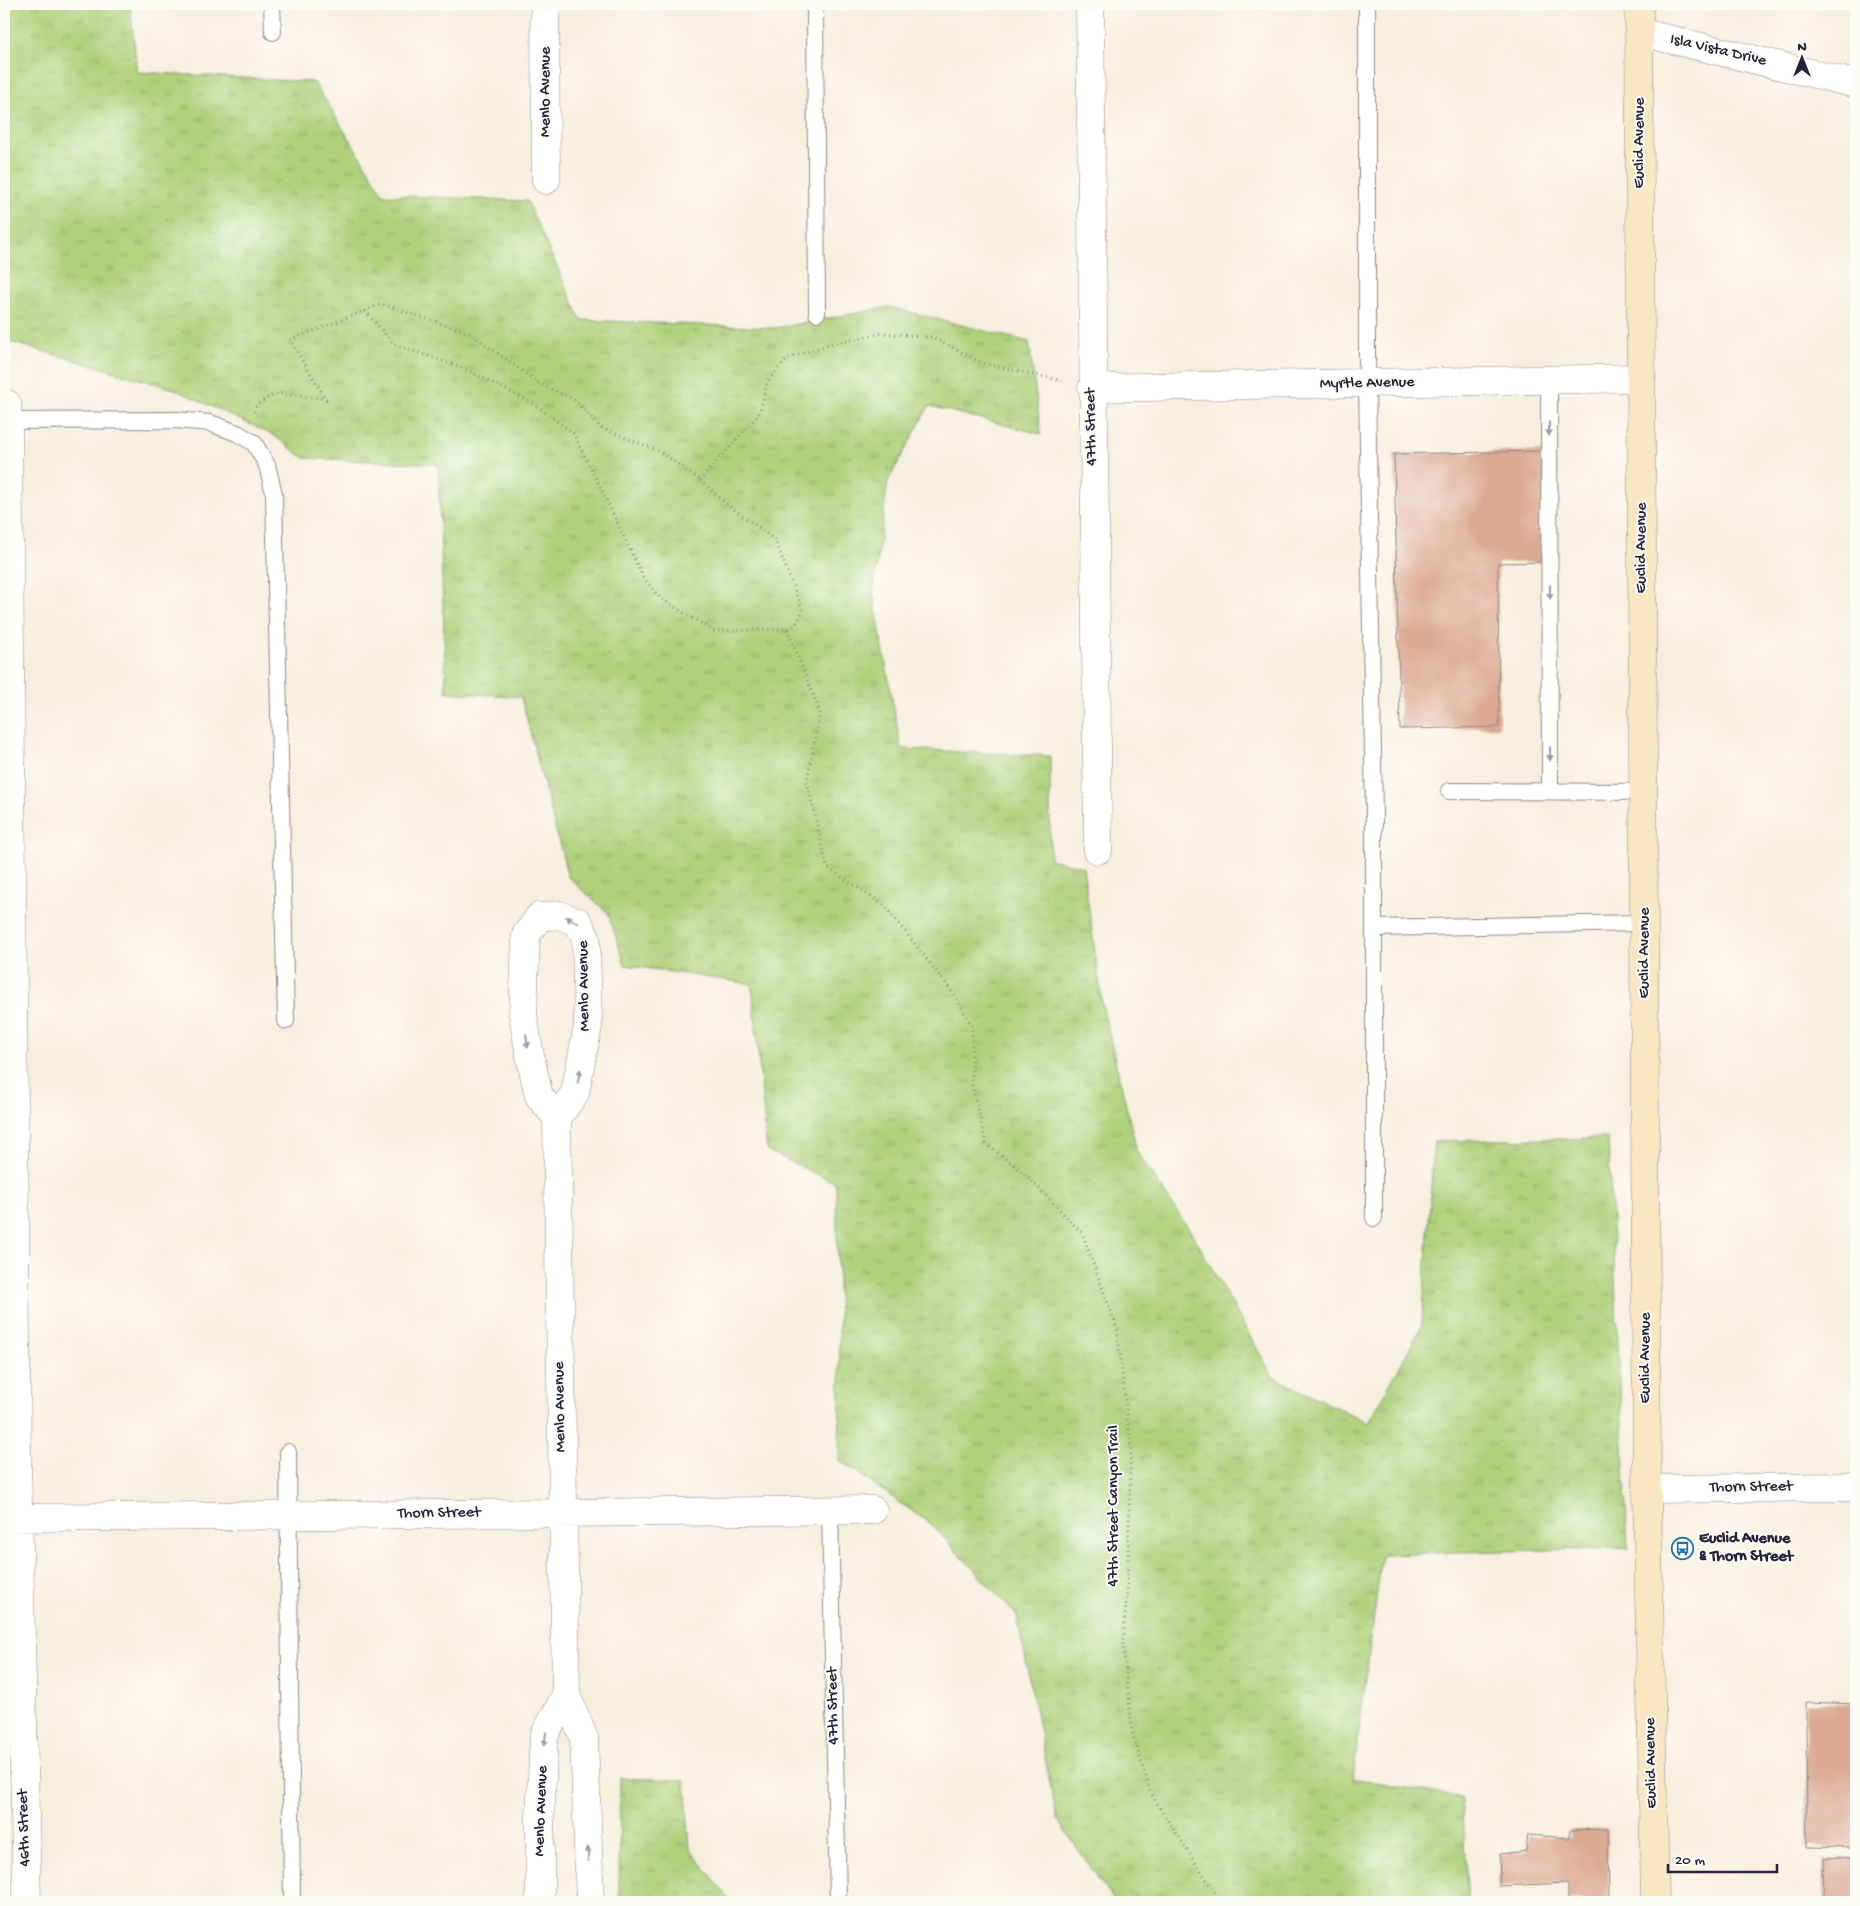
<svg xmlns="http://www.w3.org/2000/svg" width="1860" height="1906" viewBox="0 0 1860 1906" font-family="'Gochi Hand',sans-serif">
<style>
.grass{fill:url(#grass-tufts);stroke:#687a5a}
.building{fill:#dca992}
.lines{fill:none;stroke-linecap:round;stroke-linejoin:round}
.service-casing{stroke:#8c888c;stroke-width:18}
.minor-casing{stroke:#8c888c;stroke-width:29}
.secondary-casing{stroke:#8c888c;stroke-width:29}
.path{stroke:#8c888c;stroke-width:3;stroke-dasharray:1 4;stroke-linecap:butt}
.service{stroke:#fff;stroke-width:16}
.minor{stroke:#fff;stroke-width:28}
.secondary{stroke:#f9e7c3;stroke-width:28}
.oneway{fill:#9c9ca7}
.labels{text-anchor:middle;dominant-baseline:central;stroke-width:4;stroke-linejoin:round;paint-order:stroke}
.street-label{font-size:16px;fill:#22223b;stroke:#fdfcf7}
.poi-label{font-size:16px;font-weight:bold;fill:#22223b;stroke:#fdfcf7;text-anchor:start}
</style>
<defs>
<pattern id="grass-tufts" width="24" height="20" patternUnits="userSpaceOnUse" patternTransform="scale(1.25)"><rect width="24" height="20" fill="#aed17a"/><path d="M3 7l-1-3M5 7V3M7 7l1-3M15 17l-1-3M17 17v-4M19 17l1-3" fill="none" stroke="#95b36a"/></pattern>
</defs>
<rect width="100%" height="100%" fill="#fdfcf7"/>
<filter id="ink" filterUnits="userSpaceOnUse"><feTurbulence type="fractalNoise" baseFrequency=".02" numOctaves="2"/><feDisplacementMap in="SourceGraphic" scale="10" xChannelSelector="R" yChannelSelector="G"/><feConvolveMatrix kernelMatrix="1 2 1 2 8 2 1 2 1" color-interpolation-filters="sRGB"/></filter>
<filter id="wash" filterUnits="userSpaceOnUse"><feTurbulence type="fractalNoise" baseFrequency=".0096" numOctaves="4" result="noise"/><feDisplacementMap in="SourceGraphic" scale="20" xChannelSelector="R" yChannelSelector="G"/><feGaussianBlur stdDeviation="1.12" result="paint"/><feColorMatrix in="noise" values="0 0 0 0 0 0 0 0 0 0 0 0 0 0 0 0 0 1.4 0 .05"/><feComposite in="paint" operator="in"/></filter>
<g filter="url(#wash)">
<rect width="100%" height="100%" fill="#f7efdd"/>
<!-- grass -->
<path class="grass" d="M4,4H130L137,72L314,82L384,195L527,201L581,320L776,328L889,307L1029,342L1041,434L929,406L888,481L873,592L901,749L1050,756V859L1083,867L1103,1009L1137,1152L1196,1240L1273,1377L1369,1423L1422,1325L1434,1141L1608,1138L1628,1548L1382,1554L1353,1778L1461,1798L1468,1902H1115L1057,1819L1017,1616L932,1525L839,1460L840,1376L836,1183L767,1151L752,984L625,965L608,913L568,877L521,697L446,692L438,464L304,458L273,435L174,389L4,340Z
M620,1778L685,1780L690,1848L731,1902H619Z"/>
<g id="blocks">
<!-- building -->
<path class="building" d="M1545,451L1548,562L1498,563L1499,727L1400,729L1394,454Z
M1806,1702L1856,1704V1848L1807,1847Z
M1608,1829L1609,1902L1568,1900V1883L1499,1886L1500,1854L1526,1851L1528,1835L1570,1838V1830Z
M1856,1857V1902H1824L1823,1859Z"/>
</g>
</g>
<g filter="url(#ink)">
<use href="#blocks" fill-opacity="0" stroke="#8c888c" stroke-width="1"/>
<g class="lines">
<defs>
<path id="service" d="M272,4L273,32
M815,4L817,313
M1367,4V384L1374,817V1218
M1549,381L1550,791
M8,421L176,420L210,423L237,433L254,443L267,465L274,494L286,1021
M1449,791L1644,792
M1374,928L1645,923
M288,1452L292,1902
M830,1510L838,1902"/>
<path id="minor" d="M545,4L546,180
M1090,4L1098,850
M1639,32L1856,84
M1092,388L1641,378
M4,404H7L8,421L17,1460L27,1902
M557,1118L539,1096L530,1056L523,1015L526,935L539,917L559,915L578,922L586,938L588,1026L575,1093L557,1118L566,1695L584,1738L590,1902
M1647,1489L1856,1487
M4,1518L873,1510
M540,1902V1818L544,1736L566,1695"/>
<path id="secondary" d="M1639,4L1647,1489L1655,1902"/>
</defs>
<!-- service casing -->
<use href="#service" class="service-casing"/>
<!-- minor casing -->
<use href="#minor" class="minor-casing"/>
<!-- secondary casing -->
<use href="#secondary" class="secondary-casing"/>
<!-- path -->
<path class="path" d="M365,311L394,344L465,369L536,405L573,433L595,476L643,577L660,598L714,631L787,629L796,624L803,611L775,540L724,502L700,480L759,414L768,380L787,359L827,345L884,333L932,337L982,363L1062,381
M254,412L257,404L278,393L326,399L290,340L382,304L470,333L540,384L575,400L601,428L659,451L700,480
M787,629L820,712L807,781L827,867L885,906L954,994L972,1026V1085L986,1144L1023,1172L1082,1233L1117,1328L1131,1449L1127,1589L1123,1643L1132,1731L1151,1794L1221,1902"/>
<!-- service -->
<use href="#service" class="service"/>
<!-- minor -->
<use href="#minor" class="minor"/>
<!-- secondary -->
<use href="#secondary" class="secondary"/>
</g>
<!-- one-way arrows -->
<defs><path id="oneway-solid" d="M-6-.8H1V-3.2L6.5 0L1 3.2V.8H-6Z" transform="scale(1.25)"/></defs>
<g class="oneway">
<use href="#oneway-solid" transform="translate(1549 429) rotate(90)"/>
<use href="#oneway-solid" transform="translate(1550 592) rotate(90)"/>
<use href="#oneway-solid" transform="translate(1550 754) rotate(90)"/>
<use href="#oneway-solid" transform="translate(572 920) rotate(-154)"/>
<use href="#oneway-solid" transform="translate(527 1041) rotate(82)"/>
<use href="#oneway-solid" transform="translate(579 1076) rotate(-79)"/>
<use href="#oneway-solid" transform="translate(545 1739) rotate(101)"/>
<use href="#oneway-solid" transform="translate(588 1854) rotate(-92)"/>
</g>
</g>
<!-- icons -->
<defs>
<symbol id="bus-ring" viewBox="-11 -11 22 22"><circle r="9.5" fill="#fdfcf7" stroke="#1f6fb2" stroke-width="1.5"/><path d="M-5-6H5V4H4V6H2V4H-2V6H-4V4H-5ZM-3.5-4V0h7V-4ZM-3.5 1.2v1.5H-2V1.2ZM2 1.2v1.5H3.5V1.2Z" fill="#1f6fb2"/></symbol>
</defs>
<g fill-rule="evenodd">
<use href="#bus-ring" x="1670" y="1536" width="25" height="25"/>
</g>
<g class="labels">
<!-- street labels -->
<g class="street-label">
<text transform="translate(1718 51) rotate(13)">Isla Vista Drive</text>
<text transform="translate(546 92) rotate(-90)">Menlo Avenue</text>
<text transform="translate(1640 143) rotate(-90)">Euclid Avenue</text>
<text transform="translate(1367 384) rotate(-1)">Myrtle Avenue</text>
<text transform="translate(1092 427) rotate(-91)">47th Street</text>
<text transform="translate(1642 548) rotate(-90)">Euclid Avenue</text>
<text transform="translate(1645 953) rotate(-90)">Euclid Avenue</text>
<text transform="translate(585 986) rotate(-91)">Menlo Avenue</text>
<text transform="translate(1646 1358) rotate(-90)">Euclid Avenue</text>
<text transform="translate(561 1407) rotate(-91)">Menlo Avenue</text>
<text transform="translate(1751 1488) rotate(-1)">Thorn Street</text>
<text transform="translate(1114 1506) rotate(-90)">47th Street Canyon Trail</text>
<text transform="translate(439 1514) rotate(-1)">Thorn Street</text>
<text transform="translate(834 1706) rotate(-91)">47th Street</text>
<text transform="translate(1652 1763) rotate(-91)">Euclid Avenue</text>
<text transform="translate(542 1811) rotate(-88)">Menlo Avenue</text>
<text transform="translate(25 1828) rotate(-92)">46th Street</text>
</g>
<!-- poi labels -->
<g class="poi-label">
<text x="1699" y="1539">Euclid Avenue<tspan x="1699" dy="18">&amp; Thorn Street</tspan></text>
</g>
</g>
<!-- margin -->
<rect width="1860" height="1906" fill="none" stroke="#fdfcf7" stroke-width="20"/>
<!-- north arrow -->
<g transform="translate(1802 58)" stroke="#fdfcf7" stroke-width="4" paint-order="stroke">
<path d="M0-4L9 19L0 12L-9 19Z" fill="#22223b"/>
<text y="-8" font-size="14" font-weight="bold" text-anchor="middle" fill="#22223b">N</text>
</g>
<!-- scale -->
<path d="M1668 1864v8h109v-8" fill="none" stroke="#22223b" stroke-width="2.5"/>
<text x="1675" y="1864" font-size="15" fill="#22223b" stroke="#fdfcf7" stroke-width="4" paint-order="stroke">20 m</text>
</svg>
